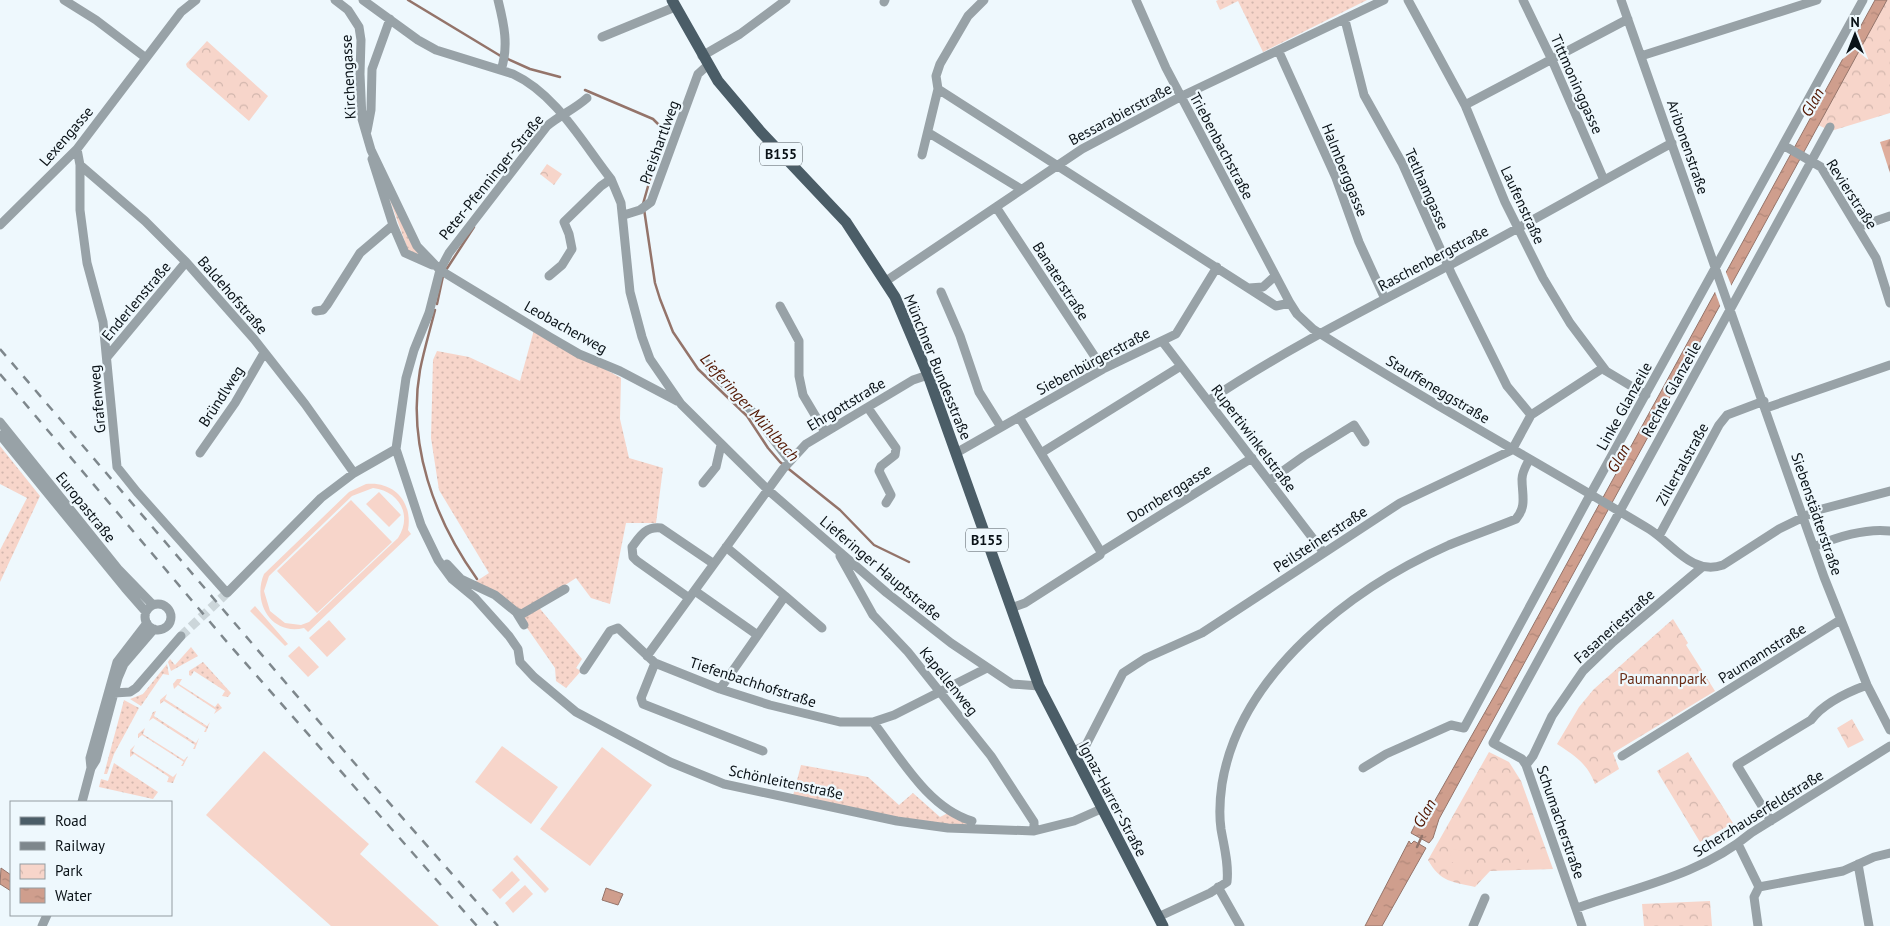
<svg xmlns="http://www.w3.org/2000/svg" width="1890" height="926" viewBox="0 0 1890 926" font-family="'PT Sans',sans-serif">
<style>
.grass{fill:url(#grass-dots)}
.forest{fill:url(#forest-firs)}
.park{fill:url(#park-crowns)}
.pitch{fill:#f7d5ca;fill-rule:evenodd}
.water{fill:url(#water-ripples);stroke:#94746a}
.pier{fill:#eef8fd}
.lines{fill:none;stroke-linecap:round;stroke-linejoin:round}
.stream{stroke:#94746a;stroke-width:2.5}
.minor-tunnel{stroke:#ccd6da;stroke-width:9;stroke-dasharray:9 4.5;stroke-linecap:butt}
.minor{stroke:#98a2a7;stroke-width:9}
.major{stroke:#4b5d67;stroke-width:11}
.rail{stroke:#7e878c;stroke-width:2.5;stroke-dasharray:9 9;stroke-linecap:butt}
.labels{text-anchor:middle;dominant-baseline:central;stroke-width:4.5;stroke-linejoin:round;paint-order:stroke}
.shield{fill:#eef8fd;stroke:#4e575c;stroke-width:1}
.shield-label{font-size:14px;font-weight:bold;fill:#0a1217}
.street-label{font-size:15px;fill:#0a1217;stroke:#eef8fd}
.park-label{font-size:15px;fill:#6a2d17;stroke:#eef8fd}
.water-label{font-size:16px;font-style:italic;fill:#521601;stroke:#eef8fd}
</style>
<defs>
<pattern id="grass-dots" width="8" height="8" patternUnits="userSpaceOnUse" patternTransform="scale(1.25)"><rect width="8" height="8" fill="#f7d5ca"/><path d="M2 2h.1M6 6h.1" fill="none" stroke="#d2b6ad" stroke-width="1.8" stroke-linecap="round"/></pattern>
<pattern id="forest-firs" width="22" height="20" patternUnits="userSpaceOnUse" patternTransform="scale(1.25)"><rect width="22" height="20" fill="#dfad9c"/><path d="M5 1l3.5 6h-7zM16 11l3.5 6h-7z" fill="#be9486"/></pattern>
<pattern id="park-crowns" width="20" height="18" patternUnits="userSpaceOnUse" patternTransform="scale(1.25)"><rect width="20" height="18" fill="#f7d5ca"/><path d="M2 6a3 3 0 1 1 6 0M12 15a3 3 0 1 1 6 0" fill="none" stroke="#d2b6ad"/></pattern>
<pattern id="water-ripples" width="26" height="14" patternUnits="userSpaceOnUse" patternTransform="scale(1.25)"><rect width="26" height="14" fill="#cf9e8d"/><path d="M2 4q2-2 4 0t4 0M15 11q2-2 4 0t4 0" fill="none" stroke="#b08779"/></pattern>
</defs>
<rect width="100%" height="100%" fill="#eef8fd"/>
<!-- grass -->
<path class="grass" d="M1218,0H1367L1263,52L1238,1L1220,10L1216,1Z
M383,181L428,262L408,250Z
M534,330L621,378L620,419L629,458L663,468L656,523H626L610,604L591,598L576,578L536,604L582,659L576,668L581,671L566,688L556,681L555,668L525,625L475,582L489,573L439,490L431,438L433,360L437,351L469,357L520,381Z
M0,446L40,496L0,582V550L27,498L0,484Z
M191,647L198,656L171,671L168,662L170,659L175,665Z
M203,662L231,693L228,697L222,696L225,691L194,671L191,676L189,675V671Z
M167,664L169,675L163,674L141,706L130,699L143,694Z
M177,679H182L179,684L215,707L218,703L222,708L214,714L216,710L178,685L174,689L173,684Z
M167,694L165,699L207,726L210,722L206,732H204L206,728L164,701L160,704V700Z
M124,700L139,708L114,754L107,774H104Z
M156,711L154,716L196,743L199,738L195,749H193L195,745L153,718L149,721L153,712Z
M145,728L143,734L184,760L188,756L183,766H181L184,762L142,735L138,738V734Z
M135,745L132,751L173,777L177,773L173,783L167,782L169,777L134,754L130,757V750Z
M114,763L158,792L153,799L99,787L101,779L108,781Z
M801,765L868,777L899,805L913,793L940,817L948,813L977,828L915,821L793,796Z"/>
<!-- forest -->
<path class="forest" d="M1890,139V173L1880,142Z"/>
<!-- park -->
<path class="park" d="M1887,0H1890V113L1831,131L1818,125Z
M207,41L268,96L249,121L187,67L186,64Z
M547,164L562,174L554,185L540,174Z
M1673,619L1688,643L1686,645L1715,691L1613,753L1619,769L1595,784C1587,763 1575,756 1557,744L1579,707L1594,689Z
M1852,719L1864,740L1848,748L1837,728Z
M1489,752L1509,762L1521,781L1553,869L1490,871L1475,887C1453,882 1440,882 1428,860Z
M1688,752L1733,823L1700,842L1657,771Z
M1710,901L1712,926H1644L1642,904Z"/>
<!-- pitch -->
<path class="pitch" d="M366,484C394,481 413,502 408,530L411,534L308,632L304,628C271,636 252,602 264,574L349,492ZM373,488C399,491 413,515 398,538L309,622L301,625L285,623L270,611L264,591L269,576L352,496Z
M379,492L401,515L389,527L366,504Z
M351,500L392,542L317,613L277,571Z
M255,606L288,644L285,646L250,611Z
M329,620L346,639L327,657L309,638Z
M299,646L319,667L308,677L288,656Z
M502,746L558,787L531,824L475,782Z
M602,747L652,785L590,866L540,829Z
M264,751L369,844L360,854L439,926H331L206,815Z
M1489.5 765a5.5 5.5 0 1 1 11 0a5.5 5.5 0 1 1-11 0Z
M1537,839L1545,861L1531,866L1523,844Z
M1453,849L1471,853L1470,871L1448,860Z
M517,855L549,889L545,893L513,859Z
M512,871L520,880L500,899L492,890Z
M525,885L533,894L513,913L505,903Z"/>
<!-- water -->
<path class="water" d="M1875,0H1887L1439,819L1433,838L1429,843L1411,833L1415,825L1425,818L1501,684Z
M1409,841L1411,844L1414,841L1426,848L1382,926H1365Z
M1,868L11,875V891L0,884Z
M606,888L623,894L618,905L602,900Z"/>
<!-- pier -->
<path class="pier" d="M1725,270L1732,287L1721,308L1714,289Z"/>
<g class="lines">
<!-- stream -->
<path class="stream" d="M408,0L499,55L530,69L560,77
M585,90L653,119L661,127L662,137L643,204
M644,209L655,283L660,299L673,332L698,369L747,416L768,448L780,462L840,510L874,545L909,562
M446,270L474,227
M437,304L443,276
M435,310C430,330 424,350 420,370C407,444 434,519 477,579
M1417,847L1422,836"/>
<!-- minor-tunnel -->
<path class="minor-tunnel" d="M181,636L227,593"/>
<!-- minor -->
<path class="minor" d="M64,0L96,20L146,58
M335,0L348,10L359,27L361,40L360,74L362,119L371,150L417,246L440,270L550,337L579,354L620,371L677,401
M363,0L418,40L436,50L513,74C556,94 582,142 611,179L621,203L630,292L642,337L650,359L681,404L768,490L887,593L951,643L1012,684L1039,686
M498,0C504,24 509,46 501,70
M1136,0L1166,68L1290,303L1297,314L1313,329C1423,400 1538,462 1649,529C1673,544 1692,576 1723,565L1779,529L1818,510L1890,491
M1408,0L1465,105L1505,202L1543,278L1570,323L1606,371L1646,395
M1523,0L1552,60L1604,180
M1621,0L1824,577L1867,685L1890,730
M884,2L885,0
M1345,20L1364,95L1402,163L1452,275L1507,386L1531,415
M602,37L675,7
M1279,52L1336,178L1359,242L1385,299
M702,56L740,34L786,0
M1641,56L1817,0
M938,89L1276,306L1290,303
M587,98C575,109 560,115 547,126L449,253L440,270L429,313L414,350L406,378L396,449L421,525L438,560L452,579L475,598L509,636L518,649L520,662L534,677L576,712L670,762L724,784L897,821L948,828L1034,831L1074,821L1101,809
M1465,105L1628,19
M367,131L371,110L372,69L390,19
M929,133L1021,189
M1783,145L1821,167L1876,258L1890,303
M77,149L80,165L145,221L186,262L254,339L305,404L354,473
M922,155L938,89L936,76L940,64L968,16L984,0
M372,159L393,225L405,253L432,265
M80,165V210L87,263L103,322L117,467L137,492L227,593L321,498L354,473L396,449
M996,207L1103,369
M624,215L640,210L651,202L698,74L708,65
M0,225L77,149L181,12L196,0
M1858,227L1890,216
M549,276L562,265L572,249L569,234L564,222L601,186L611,179
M886,281L1082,149L1180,97L1384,0
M1249,288L1263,287L1275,276
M941,292L960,336L979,392L1001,427
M780,306L799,341V376L803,395L825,432
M316,311L323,310L327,305L360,253L393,225
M1162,341L1324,553
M107,357L186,262
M704,360L715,375L751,410L789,460
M1208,401C1284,350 1365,310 1446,267C1522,227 1596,184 1672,143
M868,408L896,448L895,455L881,466L879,471L891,495L886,503
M1766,408L1890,365
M1019,417L1101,552
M0,422L119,570L153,605
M0,435L125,588L146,612
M200,453L235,403L264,353
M956,453L1103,369L1176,334L1217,267
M1041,453L1181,366
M1269,481L1304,456L1354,425L1365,442
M703,483L716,467L721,445
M1659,536L1719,425L1727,415L1764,401
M1814,547C1836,537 1866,528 1890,531
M840,556L873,615L908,652L991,756L1034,822V831
M447,564L461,579L495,595L516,612L522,614L565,589
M695,591L756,634
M785,596L822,628
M689,598L637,561L633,557L632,547C640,536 646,526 661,528L714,564
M145 617a13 13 0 1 1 26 0a13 13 0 1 1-26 0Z
M1011,608L1025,603L1100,555L1101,552L1252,458
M516,612L524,625
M647,656L783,469L806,444L913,380L928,375
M655,663L641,698L643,704L763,751
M584,670L610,631L618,628L655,663L720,689L770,705L840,722H873L894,715L987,668
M720,689L785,596L726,547
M114,693L130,692L136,688L181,636
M873,722C900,757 928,808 972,821
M1072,752L1086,745L1123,673L1146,658L1202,633L1400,503L1512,450L1531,415L1603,368
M1622,756L1840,620
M1526,765L1533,756L1552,716L1583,671L1613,642L1701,568
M91,768L90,758L117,662L147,623
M1363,768L1386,754L1451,725L1464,728L1590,495L1863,0
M82,802L91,768L96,760L118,678L124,664L154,629
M1771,821L1737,765L1811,720C1823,704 1848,692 1867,685
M1738,844L1759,887L1754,897L1758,926
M1858,864L1869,926
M1218,887L1240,926
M1759,887L1843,871L1874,857L1890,853
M1577,908C1636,887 1701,875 1751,833L1890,746
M1158,917L1210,893L1227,882C1229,864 1224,847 1221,829C1219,815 1220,798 1222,784C1240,673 1352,588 1449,545C1471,536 1494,528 1516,519C1527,506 1522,495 1522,479C1522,472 1526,466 1529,460
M42,926L47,915
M1473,926L1485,898
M1582,926L1526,765L1522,759L1493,743L1830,127"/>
<!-- major -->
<path class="major" d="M672,0L718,81L761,132L846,222L895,297L928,375L1039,686L1163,926"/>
<!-- rail -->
<path class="rail" d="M0,349L369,780L498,926
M0,374L227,642L477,926"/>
</g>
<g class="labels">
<!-- shield labels -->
<g class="shield">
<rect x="760" y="142.5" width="42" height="23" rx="4"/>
<rect x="966" y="528.5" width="42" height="23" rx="4"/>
</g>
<g class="shield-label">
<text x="781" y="154">B155</text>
<text x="987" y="540">B155</text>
</g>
<!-- street labels -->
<g class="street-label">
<text transform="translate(348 77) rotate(-93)">Kirchengasse</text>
<text transform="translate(1577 84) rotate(66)">Tittmoninggasse</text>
<text transform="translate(1120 114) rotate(-28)">Bessarabierstraße</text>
<text transform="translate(66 136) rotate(-49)">Lexengasse</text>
<text transform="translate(659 142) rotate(-70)">Preishartlweg</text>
<text transform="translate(1222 146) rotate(62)">Triebenbachstraße</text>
<text transform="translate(1688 147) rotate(71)">Aribonenstraße</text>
<text transform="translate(1345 170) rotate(68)">Halmberggasse</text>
<text transform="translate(491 177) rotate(-51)">Peter-Pfenninger-Straße</text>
<text transform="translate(1427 189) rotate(66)">Tetlhamgasse</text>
<text transform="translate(1852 194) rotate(57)">Revierstraße</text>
<text transform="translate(1523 205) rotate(65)">Laufenstraße</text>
<text transform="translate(1433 258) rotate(-28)">Raschenbergstraße</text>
<text transform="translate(1061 281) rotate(57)">Banaterstraße</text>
<text transform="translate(233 295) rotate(49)">Baldehofstraße</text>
<text transform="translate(136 301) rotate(-50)">Enderlenstraße</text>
<text transform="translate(566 327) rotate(29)">Leobacherweg</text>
<text transform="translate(1093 361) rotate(-28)">Siebenbürgerstraße</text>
<text transform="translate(938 367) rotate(68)">Münchner Bundesstraße</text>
<text transform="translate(1438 389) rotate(31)">Stauffeneggstraße</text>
<text transform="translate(1671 389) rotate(-61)">Rechte Glanzeile</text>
<text transform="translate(221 396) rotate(-57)">Bründlweg</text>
<text transform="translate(97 399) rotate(-95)">Grafenweg</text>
<text transform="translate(846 404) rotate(-31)">Ehrgottstraße</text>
<text transform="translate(1624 406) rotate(-61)">Linke Glanzeile</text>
<text transform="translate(1254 438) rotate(53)">Rupertiwinkelstraße</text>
<text transform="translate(1682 464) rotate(-61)">Zillertalstraße</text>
<text transform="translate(1169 493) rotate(-32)">Dornberggasse</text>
<text transform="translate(86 507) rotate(51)">Europastraße</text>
<text transform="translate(1817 514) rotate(71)">Siebenstädterstraße</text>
<text transform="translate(1320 539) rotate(-33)">Peilsteinerstraße</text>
<text transform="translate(881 568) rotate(40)">Lieferinger Hauptstraße</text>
<text transform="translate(1614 626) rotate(-42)">Fasaneriestraße</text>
<text transform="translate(1762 653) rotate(-32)">Paumannstraße</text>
<text transform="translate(949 681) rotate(51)">Kapellenweg</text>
<text transform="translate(753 682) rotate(18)">Tiefenbachhofstraße</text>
<text transform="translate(786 782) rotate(12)">Schönleitenstraße</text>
<text transform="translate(1113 799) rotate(62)">Ignaz-Harrer-Straße</text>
<text transform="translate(1758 813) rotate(-32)">Scherzhauserfeldstraße</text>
<text transform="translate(1561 822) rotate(71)">Schumacherstraße</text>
</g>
<!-- park labels -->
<g class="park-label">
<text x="1663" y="678">Paumannpark</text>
</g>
<!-- water labels -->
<g class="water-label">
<text transform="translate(1812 102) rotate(-61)">Glan</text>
<text transform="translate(750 407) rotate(48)">Lieferinger Mühlbach</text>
<text transform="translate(1618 458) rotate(-61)">Glan</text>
<text transform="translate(1424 813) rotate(-61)">Glan</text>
</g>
</g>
<!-- legend -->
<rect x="10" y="801" width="162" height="115" fill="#eef8fd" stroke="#939ca1"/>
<rect x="20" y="817" width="25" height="8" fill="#4b5d67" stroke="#939ca1"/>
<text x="55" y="826" font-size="15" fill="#0a1217">Road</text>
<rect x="20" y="842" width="25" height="8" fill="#7e878c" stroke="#939ca1"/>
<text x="55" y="851" font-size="15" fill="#0a1217">Railway</text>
<rect x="20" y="864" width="25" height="15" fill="url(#park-crowns)" stroke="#939ca1"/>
<text x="55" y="876" font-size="15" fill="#0a1217">Park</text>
<rect x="20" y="888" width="25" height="15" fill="url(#water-ripples)" stroke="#939ca1"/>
<text x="55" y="901" font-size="15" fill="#0a1217">Water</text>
<!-- north arrow -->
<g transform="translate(1855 35)" stroke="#eef8fd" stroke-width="4" paint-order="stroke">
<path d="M0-4L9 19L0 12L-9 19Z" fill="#0a1217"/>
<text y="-8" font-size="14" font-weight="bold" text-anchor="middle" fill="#0a1217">N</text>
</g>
</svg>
